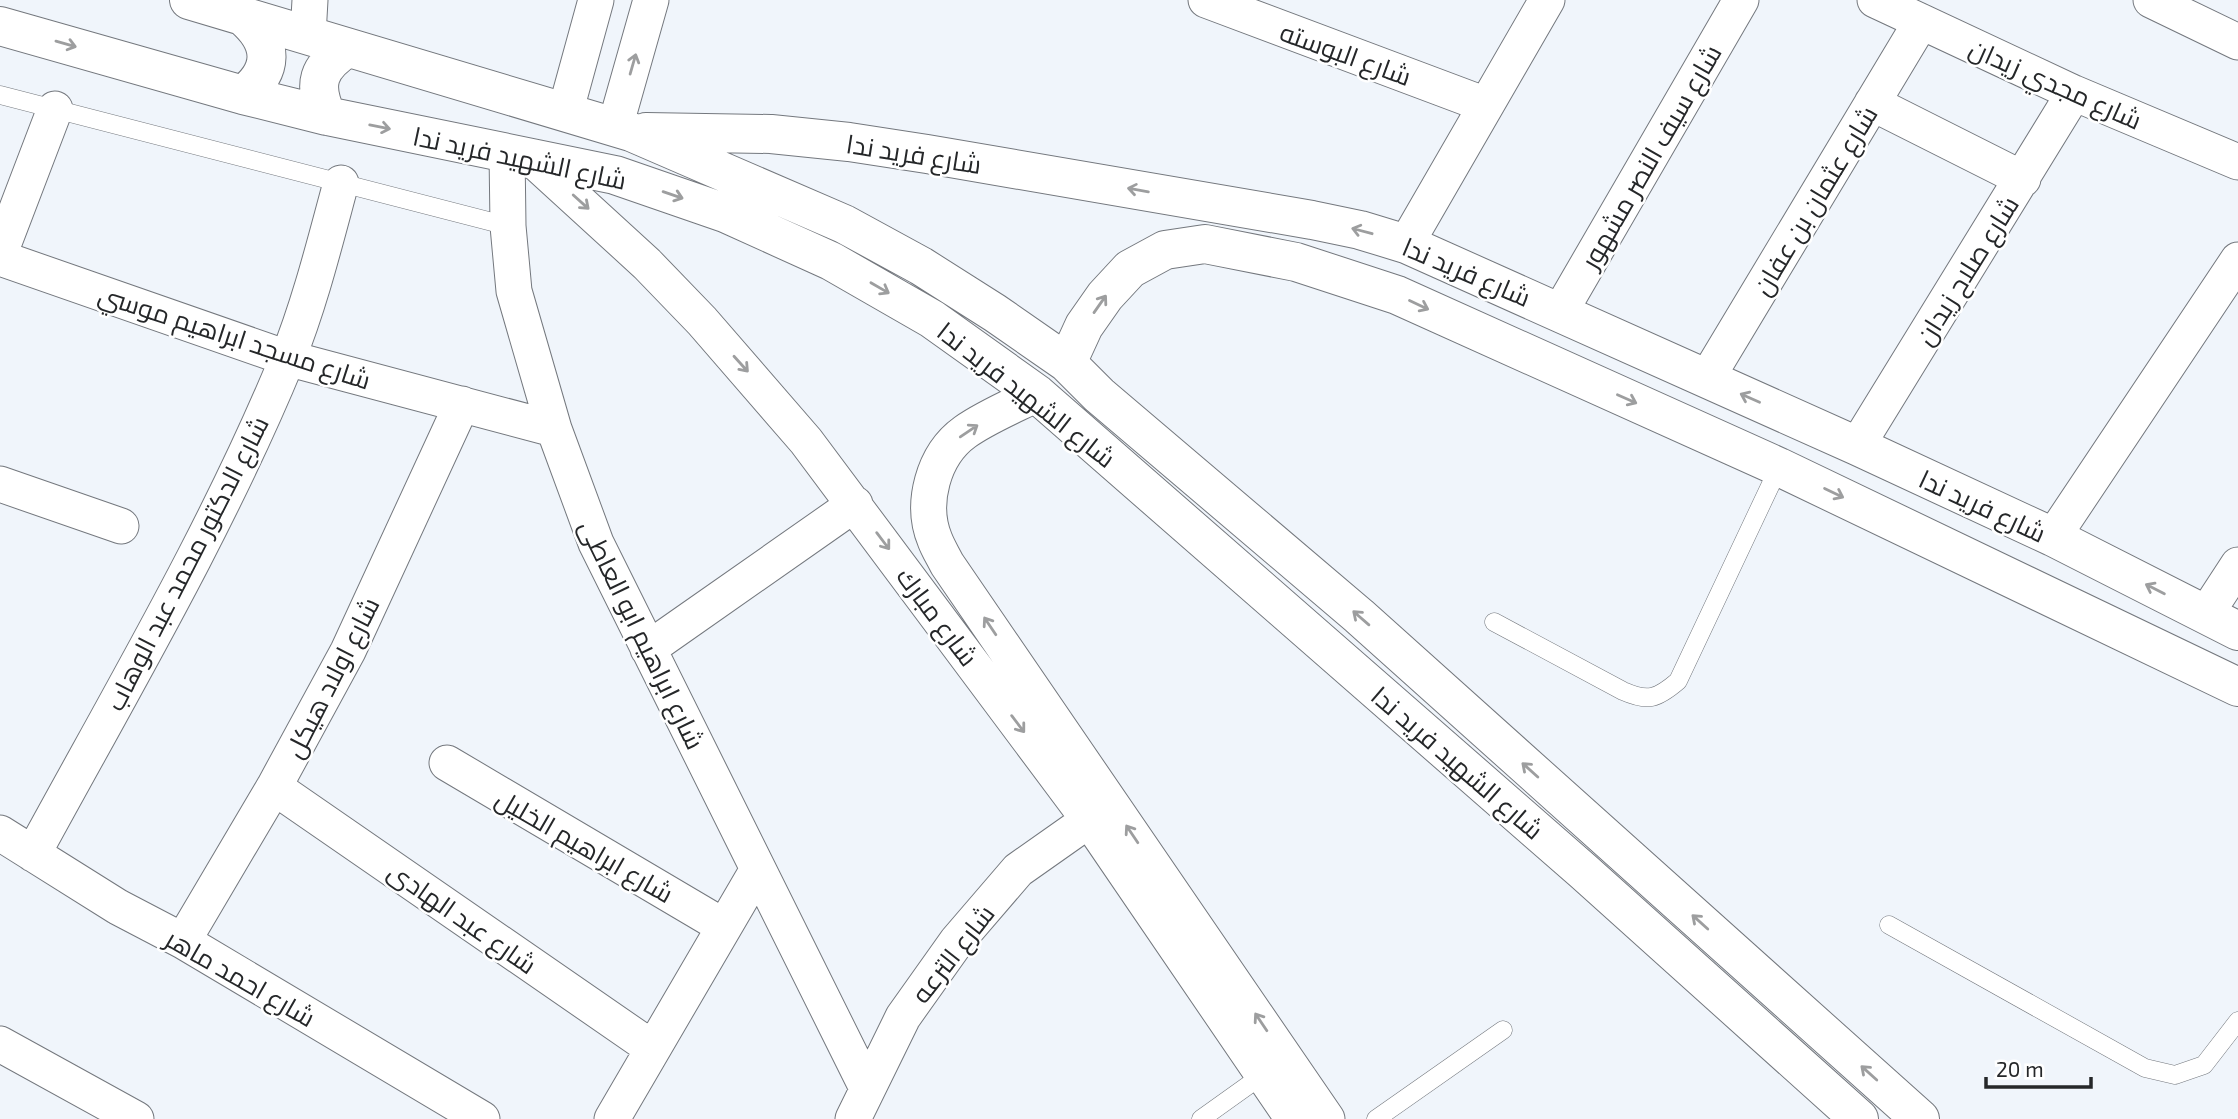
<svg xmlns="http://www.w3.org/2000/svg" width="2238" height="1119" viewBox="0 0 2238 1119" font-family="'Exo 2',Cairo,sans-serif">
<style>
.lines{fill:none;stroke-linecap:round;stroke-linejoin:round}
.service-casing{stroke:#74787e;stroke-width:19}
.minor-casing{stroke:#74787e;stroke-width:37}
.secondary-casing{stroke:#74787e;stroke-width:40}
.service{stroke:#fff;stroke-width:18}
.minor{stroke:#fff;stroke-width:35}
.secondary{stroke:#fff;stroke-width:38}
.oneway{stroke:#9d9e9f}
.labels{text-anchor:middle;dominant-baseline:central;stroke-width:5;stroke-linejoin:round;paint-order:stroke}
.street-label{font-size:26px;fill:#252729;stroke:#fff}
</style>
<rect width="100%" height="100%" fill="#f0f5fb"/>
<g class="lines">
<defs>
<path id="service" d="M0,95L508,226
M1494,622L1623,691C1648,702 1657,699 1678,681L1779,467
M1889,925L2145,1068L2175,1075L2204,1065L2238,1021
M1201,1119L1264,1074
M1376,1119L1503,1030"/>
<path id="minor" d="M1206,0L1486,105
M1875,0L2074,93L2238,162
M2151,0L2238,42
M308,35L310,0
M1872,103L2023,179
M565,113L596,0
M615,127L651,0
M507,152L508,226L514,291L554,429L596,543L867,1088
M530,157L647,264L702,321L806,441L1089,820L1293,1119
M1406,244L1547,0
M0,253L55,109
M0,258L287,358L554,429
M1560,312L1741,0
M1707,378L1921,22
M1037,394C1013,406 986,417 965,432C933,455 920,504 935,540C938,548 943,556 947,564L1327,1119
M1857,446L2074,93
M0,484L121,526
M2053,537L2238,260
M2206,614L2238,565
M648,649L855,504
M447,763L723,926
M274,787L652,1048
M0,833L118,907L183,941L482,1119
M33,854C121,692 217,530 287,360C310,303 325,242 341,183
M183,941L274,787L348,651L462,404
M0,1044L136,1119
M612,1119L758,869
M853,1119L903,1017L957,941L1018,870L1089,820"/>
<path id="secondary" d="M189,0L631,132L844,224L921,266L995,313L1067,363L1099,395L1359,616L1920,1119
M0,26L243,95L327,116L615,175L725,213L831,261L932,319L1037,394L1583,871L1859,1119
M243,95C274,71 274,44 245,18
M327,116C312,84 318,67 347,48
M646,132L771,134L849,142L927,154L1312,220L1360,230L1406,244L1857,446L2053,537L2238,631
M1067,363L1084,326L1105,296L1130,269L1165,250L1205,244L1296,262L1397,295L1779,467L2238,687"/>
</defs>
<!-- service casing -->
<use href="#service" class="service-casing"/>
<!-- minor casing -->
<use href="#minor" class="minor-casing"/>
<!-- secondary casing -->
<use href="#secondary" class="secondary-casing"/>
<!-- service -->
<use href="#service" class="service"/>
<!-- minor -->
<use href="#minor" class="minor"/>
<!-- secondary -->
<use href="#secondary" class="secondary"/>
</g>
<!-- one-way arrows -->
<defs><path id="oneway-shaft" d="M-6 0H5M1.5-3L5.5 0L1.5 3" fill="none" stroke-width="1.6" stroke-linecap="round" stroke-linejoin="round" transform="scale(1.75)"/></defs>
<g class="oneway">
<use href="#oneway-shaft" transform="translate(66 44) rotate(16)"/>
<use href="#oneway-shaft" transform="translate(633 64) rotate(-74)"/>
<use href="#oneway-shaft" transform="translate(380 127) rotate(11)"/>
<use href="#oneway-shaft" transform="translate(1138 190) rotate(-170)"/>
<use href="#oneway-shaft" transform="translate(673 195) rotate(19)"/>
<use href="#oneway-shaft" transform="translate(581 202) rotate(42)"/>
<use href="#oneway-shaft" transform="translate(1362 231) rotate(-165)"/>
<use href="#oneway-shaft" transform="translate(880 288) rotate(30)"/>
<use href="#oneway-shaft" transform="translate(1100 304) rotate(-55)"/>
<use href="#oneway-shaft" transform="translate(1419 305) rotate(25)"/>
<use href="#oneway-shaft" transform="translate(741 364) rotate(48)"/>
<use href="#oneway-shaft" transform="translate(1750 398) rotate(-156)"/>
<use href="#oneway-shaft" transform="translate(1627 399) rotate(24)"/>
<use href="#oneway-shaft" transform="translate(969 431) rotate(-34)"/>
<use href="#oneway-shaft" transform="translate(1834 493) rotate(26)"/>
<use href="#oneway-shaft" transform="translate(883 541) rotate(53)"/>
<use href="#oneway-shaft" transform="translate(2155 589) rotate(-153)"/>
<use href="#oneway-shaft" transform="translate(1361 618) rotate(-139)"/>
<use href="#oneway-shaft" transform="translate(990 626) rotate(-124)"/>
<use href="#oneway-shaft" transform="translate(1018 724) rotate(53)"/>
<use href="#oneway-shaft" transform="translate(1530 770) rotate(-138)"/>
<use href="#oneway-shaft" transform="translate(1132 834) rotate(-124)"/>
<use href="#oneway-shaft" transform="translate(1700 922) rotate(-138)"/>
<use href="#oneway-shaft" transform="translate(1261 1022) rotate(-124)"/>
<use href="#oneway-shaft" transform="translate(1869 1073) rotate(-138)"/>
</g>
<g class="labels">
<!-- street labels -->
<g class="street-label">
<text transform="translate(1346 53) rotate(20)">شارع البوسته</text>
<text transform="translate(2056 83) rotate(24)">شارع مجدي زيدان</text>
<text transform="translate(914 153) rotate(9)">شارع فريد ندا</text>
<text transform="translate(1650 156) rotate(-60)">شارع سيف النصر مشهور</text>
<text transform="translate(520 157) rotate(12)">شارع الشهيد فريد ندا</text>
<text transform="translate(1814 200) rotate(-59)">شارع عثمان بن عفان</text>
<text transform="translate(1966 270) rotate(-58)">شارع صلاح زيدان</text>
<text transform="translate(1467 271) rotate(23)">شارع فريد ندا</text>
<text transform="translate(235 336) rotate(18)">شارع مسجد ابراهيم موسي</text>
<text transform="translate(1027 394) rotate(38)">شارع الشهيد فريد ندا</text>
<text transform="translate(1983 505) rotate(25)">شارع فريد ندا</text>
<text transform="translate(186 563) rotate(-63)">شارع الدكتور محمد عبد الوهاب</text>
<text transform="translate(938 616) rotate(53)">شارع مبارك</text>
<text transform="translate(643 634) rotate(64)">شارع ابراهيم ابو العاطى</text>
<text transform="translate(331 677) rotate(-63)">شارع اولاد هيكل</text>
<text transform="translate(1458 762) rotate(41)">شارع الشهيد فريد ندا</text>
<text transform="translate(585 845) rotate(30)">شارع ابراهيم الخليل</text>
<text transform="translate(463 917) rotate(35)">شارع عبد الهادى</text>
<text transform="translate(952 953) rotate(-52)">شارع الترعه</text>
<text transform="translate(241 977) rotate(30)">شارع احمد ماهر</text>
</g>
</g>
<!-- scale -->
<path d="M1986 1077v10h105v-10" fill="none" stroke="#252729" stroke-width="3.5"/>
<text x="1996" y="1077" font-size="21" fill="#252729" stroke="#ffffff" stroke-width="5" paint-order="stroke">20 m</text>
</svg>
